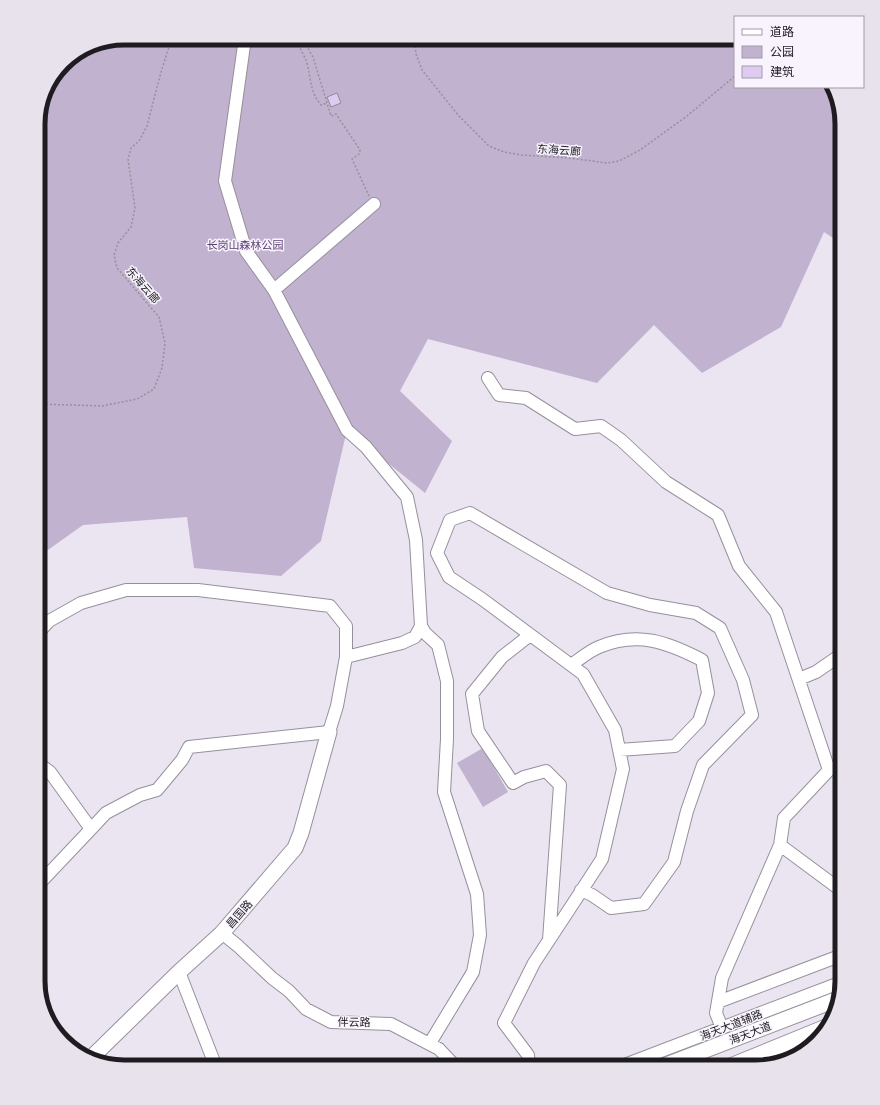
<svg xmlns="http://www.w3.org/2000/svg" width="880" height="1105" viewBox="0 0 880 1105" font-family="Ubuntu,'Noto Sans SC',sans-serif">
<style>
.green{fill:#c1b2cf}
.building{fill:#dfcbf2;stroke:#908a96}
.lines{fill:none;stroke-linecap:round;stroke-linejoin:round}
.minor-casing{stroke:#96909c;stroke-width:14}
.major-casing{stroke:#96909c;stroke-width:17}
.path{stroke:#95919b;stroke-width:1.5;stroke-dasharray:2 2;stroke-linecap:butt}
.minor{stroke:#fff;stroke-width:12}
.major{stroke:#fff;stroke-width:15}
.labels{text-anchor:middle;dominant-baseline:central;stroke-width:3;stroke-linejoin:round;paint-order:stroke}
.street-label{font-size:11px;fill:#1e1c21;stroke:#f8f3fd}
.park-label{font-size:11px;fill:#5e4376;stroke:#f8f3fd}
.rim{fill:none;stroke:#1e1c21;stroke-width:5}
</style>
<rect width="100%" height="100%" fill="#ebe5f2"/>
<!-- green -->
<path class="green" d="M124,38H735V87H831L842,124V244L824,232L781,327L702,373L654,325L597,383L428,339L400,391L452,441L425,493L347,430L321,541L281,576L194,568L187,517L83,525L38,557V118L47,86L67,59L91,44Z
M483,748L508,792L483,807L457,763Z"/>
<!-- building -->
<path class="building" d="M337,93L341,103L331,107L327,97Z"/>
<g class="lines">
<defs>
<path id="minor" d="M245,38L225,181L246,251L274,290L347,430L366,447L407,497L416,540L421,626L415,637L402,643L346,657
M274,290L374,204
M488,378L499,395L526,398L575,429L601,426L621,440L666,482L718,515L739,566L776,612L829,770L784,818L780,845
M421,626L425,633L438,645L447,681V739L444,792L477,894L480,935L473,972L430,1043
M530,635L502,657L472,694L478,731L513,783L524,777L546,771L560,785L549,940
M571,665C580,659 589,651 599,647C638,631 667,642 702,660L708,693L699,721L675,746L619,750
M799,679L816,672L842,654
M38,763L50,772L91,829L106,813L140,795L157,790L182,760L189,747L329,732L337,706L346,657V626L330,606L198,590H126L81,603L49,621L38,633
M38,885L91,829
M222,933L238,946L272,978L289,991L306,1009L331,1022L391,1024L439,1049L456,1067
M179,972L216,1067
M718,1002L842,955
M722,1028L716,1013L722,978L780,845L842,891
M529,1067L528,1055L504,1023L534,963L578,896L602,859L623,769L615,730L583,674L482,599L449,577L437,553L450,520L470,513L607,593L650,605L696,613L720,628L743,680L752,715L703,765L687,811L674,862L644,904L611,908L592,895L581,890
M619,1067L842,982"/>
<path id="major" d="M91,1058L179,972L222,933L295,848L301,833L329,732
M661,1067L838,999
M728,1067L826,1027"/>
</defs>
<!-- minor casing -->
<use href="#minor" class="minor-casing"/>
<!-- major casing -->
<use href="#major" class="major-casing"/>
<!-- path -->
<path class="path" d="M294,38C299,46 304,55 307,63C311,79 310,92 321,105L327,103
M302,38L313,57L331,116L336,114L360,150L359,154L352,159L369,196
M414,38L416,54L422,70L458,115L489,146L504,152L521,155L569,158L607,163L619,161L640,150L687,116L735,76
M38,404L102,406L137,399L154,389L162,368L165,343L159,317L117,268L114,255L118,243L131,227L135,208L128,159L131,148L139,141L147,126L161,72L172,38"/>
<!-- minor -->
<use href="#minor" class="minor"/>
<!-- major -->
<use href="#major" class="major"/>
</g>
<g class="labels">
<!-- street labels -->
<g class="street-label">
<text transform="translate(559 150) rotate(4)">东海云廊</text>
<text transform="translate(143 285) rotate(49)">东海云廊</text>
<text transform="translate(239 914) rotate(-49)">昌国路</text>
<text transform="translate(354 1022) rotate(1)">伴云路</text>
<text transform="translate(731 1025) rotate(-21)">海天大道辅路</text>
<text transform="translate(750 1033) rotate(-21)">海天大道</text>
</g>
<!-- park labels -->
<g class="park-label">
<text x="245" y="245">长岗山森林公园</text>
</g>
</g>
<!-- crop -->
<path d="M0 0H880V1105H0ZM124 45H756A79 79 0 0 1 835 124V981A79 79 0 0 1 756 1060H124A79 79 0 0 1 45 981V124A79 79 0 0 1 124 45Z" fill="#e7e2eb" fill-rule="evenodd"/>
<path class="rim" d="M124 45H756A79 79 0 0 1 835 124V981A79 79 0 0 1 756 1060H124A79 79 0 0 1 45 981V124A79 79 0 0 1 124 45Z"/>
<!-- legend -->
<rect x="734" y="16" width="130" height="72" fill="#f8f3fd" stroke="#a19da5"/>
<rect x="742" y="29" width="20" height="6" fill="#ffffff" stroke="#a19da5"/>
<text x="770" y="36" font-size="12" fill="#1e1c21">道路</text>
<rect x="742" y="46" width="20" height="12" fill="#c1b2cf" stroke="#a19da5"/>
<text x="770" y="56" font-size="12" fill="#1e1c21">公园</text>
<rect x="742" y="66" width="20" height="12" fill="#dfcbf2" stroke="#a19da5"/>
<text x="770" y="76" font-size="12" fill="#1e1c21">建筑</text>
</svg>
